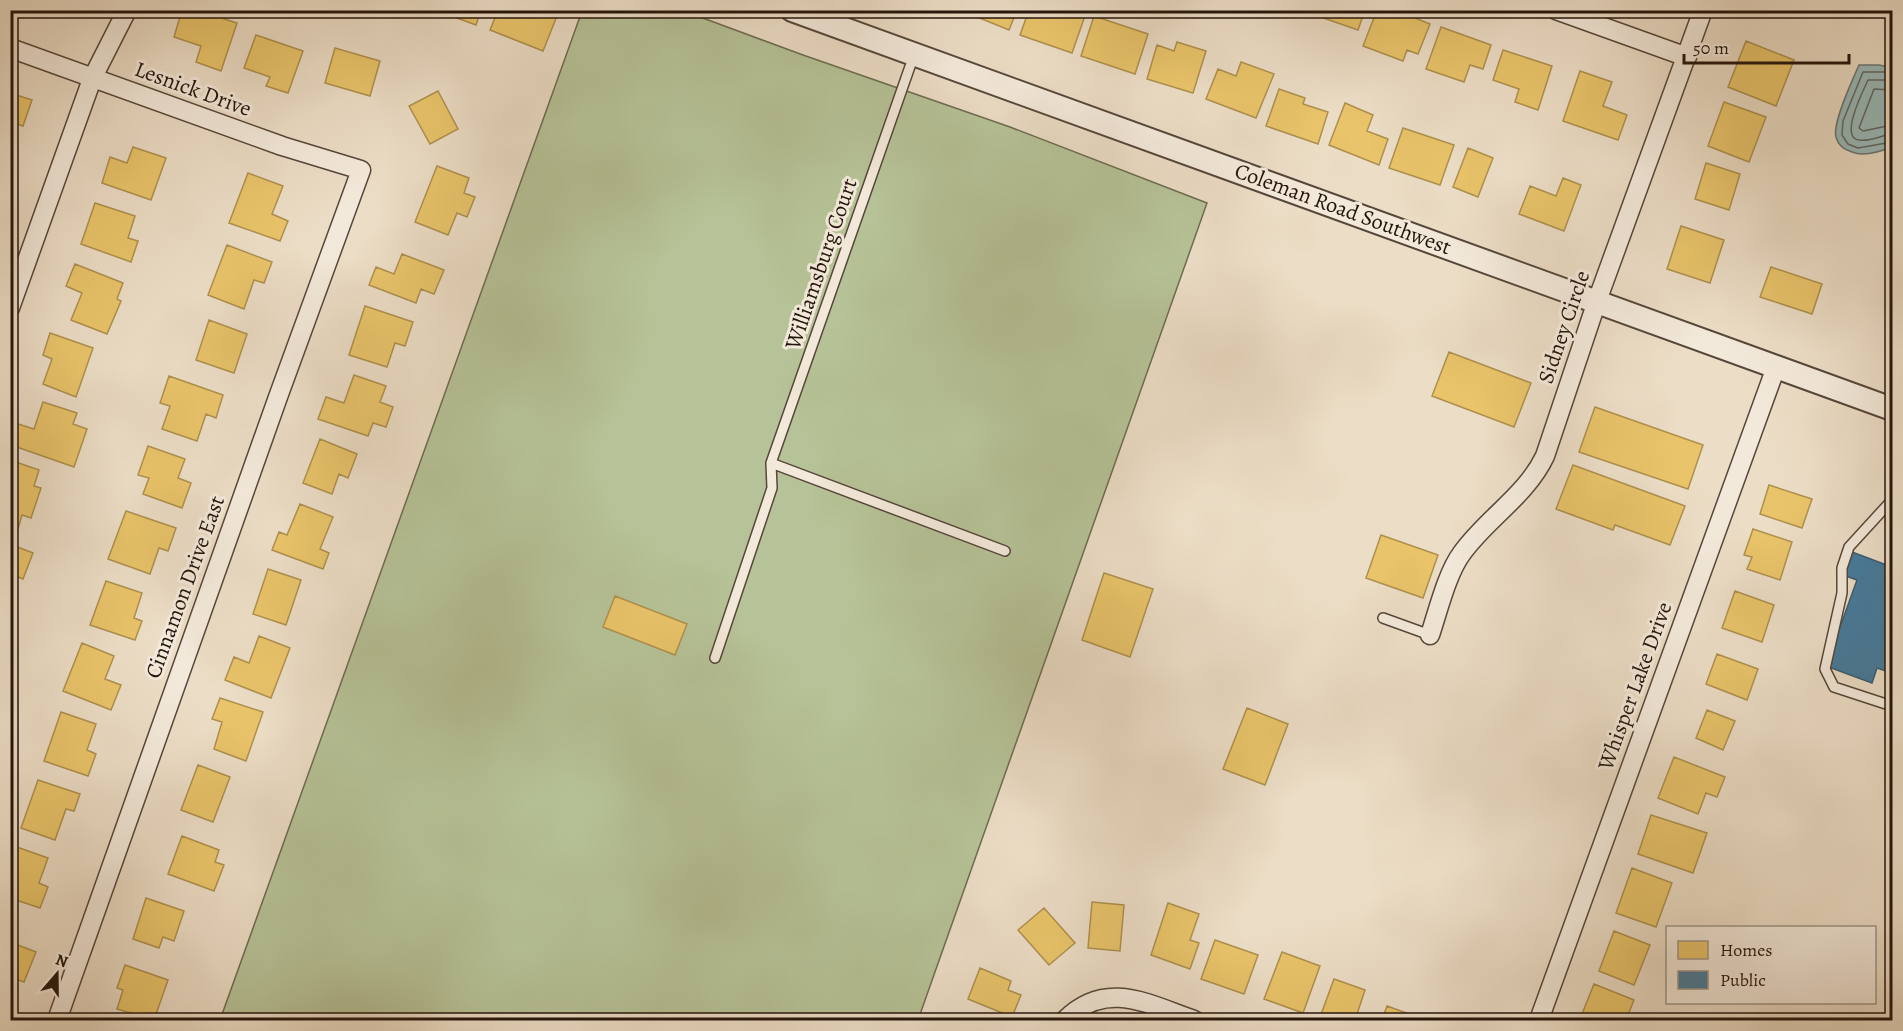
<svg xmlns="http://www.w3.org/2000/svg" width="1903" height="1031" viewBox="0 0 1903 1031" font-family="Alegreya,serif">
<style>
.green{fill:#b6c297;stroke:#6d6c52;stroke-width:1.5}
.water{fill:#9ababb;stroke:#6b7875;stroke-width:1.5}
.homes{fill:#e9c46a;stroke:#ae904e;stroke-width:1.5}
.public{fill:#457b9d;stroke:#3b5c72;stroke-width:1.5}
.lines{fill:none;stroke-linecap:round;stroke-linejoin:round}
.shore{stroke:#5f6864;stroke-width:1.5}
.service-casing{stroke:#56473a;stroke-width:12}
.minor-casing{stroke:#56473a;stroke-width:21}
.tertiary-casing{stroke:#56473a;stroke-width:26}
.service{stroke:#f3e9da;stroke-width:9}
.minor{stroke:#f3e9da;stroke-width:18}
.tertiary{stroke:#f3e9da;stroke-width:22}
.labels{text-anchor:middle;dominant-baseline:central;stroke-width:6;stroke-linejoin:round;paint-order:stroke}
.street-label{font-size:22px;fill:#24150c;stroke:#f3e9da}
</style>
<rect width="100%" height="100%" fill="#ecddc6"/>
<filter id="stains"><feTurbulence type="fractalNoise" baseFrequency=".00333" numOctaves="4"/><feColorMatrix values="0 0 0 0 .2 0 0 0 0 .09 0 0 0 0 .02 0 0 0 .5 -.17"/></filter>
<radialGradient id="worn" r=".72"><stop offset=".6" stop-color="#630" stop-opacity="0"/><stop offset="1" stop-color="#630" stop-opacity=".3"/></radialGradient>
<!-- green -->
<path class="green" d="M582,11H684L803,55L1010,127L1207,203L918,1020H220Z"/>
<!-- water -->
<path class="water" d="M1892,64V147C1882,151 1864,157 1852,152C1845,150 1838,145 1836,137C1832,123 1853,79 1859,65H1879L1889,67Z"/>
<!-- homes -->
<path class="homes" d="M182,10H227L224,19L237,23L221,71L196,62L201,46L174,37Z
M435,10H481L476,25Z
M498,10H544L557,16L543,51L490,30Z
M960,10H1017L1009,30Z
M1029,10H1087L1072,53L1020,35Z
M1306,10H1365L1358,30L1306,12Z
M1377,10H1395L1430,24L1418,54L1407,50L1403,61L1363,46Z
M1094,16L1148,34L1135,74L1081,56Z
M1441,27L1491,45L1483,69L1470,65L1464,82L1426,69Z
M256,35L303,51L288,93L266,86L270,77L244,68Z
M1746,41L1794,60L1776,106L1728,87Z
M1177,42L1206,51L1193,93L1147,79L1157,45L1174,51Z
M335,48L380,61L370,96L325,83Z
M1503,50L1552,66L1538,110L1515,102L1519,89L1493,80Z
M1241,62L1274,74L1256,118L1206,99L1218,69L1236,76Z
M1580,71L1612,82L1603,106L1627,115L1618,140L1563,121Z
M1279,89L1305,98L1303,104L1328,112L1318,144L1266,126Z
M438,91L458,129L430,144L409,106Z
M10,93L32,100L23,126L10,122Z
M1724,102L1766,117L1749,162L1708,146Z
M1345,103L1373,115L1367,131L1388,139L1379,165L1329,145Z
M1403,128L1454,145L1440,185L1389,168Z
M133,147L166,158L151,200L102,183L110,157L127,163Z
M1468,148L1493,158L1478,197L1453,187Z
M1706,163L1740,174L1729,210L1695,199Z
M437,166L469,178L464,193L475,197L467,217L457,213L448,235L415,222Z
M248,173L283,186L272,214L288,221L280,241L229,223Z
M1563,178L1581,185L1564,231L1519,214L1530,186L1556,196Z
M95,203L135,216L128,238L138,241L131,262L81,244Z
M1681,226L1724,240L1710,283L1667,269Z
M227,245L272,262L264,283L254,280L244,309L208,295Z
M402,254L444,270L434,294L421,289L416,303L369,285L376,267L394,274Z
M75,264L123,283L117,299L121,301L107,334L71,320L82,293L66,286Z
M1771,267L1822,284L1812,314L1760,297Z
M365,306L413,322L405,346L395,343L387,367L349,355Z
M209,320L247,334L234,373L196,360Z
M50,333L93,348L76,397L43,384L52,359L43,355Z
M1449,352L1531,383L1514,427L1432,396Z
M354,375L386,386L380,402L393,407L386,427L373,423L368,436L318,419L326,397L344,403Z
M169,376L223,395L216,418L206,414L197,441L162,429L170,406L160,403Z
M43,402L77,413L73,424L87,429L74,467L11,445L18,424L34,429Z
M1595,407L1703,445L1688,489L1579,452Z
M320,439L357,454L348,478L339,474L332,494L303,483Z
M148,446L185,459L178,478L191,483L182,508L143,494L149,478L138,475Z
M10,460L39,470L34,486L41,488L31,518L22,515L18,529L10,527Z
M1573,465L1685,506L1670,545L1615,525L1613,530L1556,509Z
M1769,485L1812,499L1802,528L1760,514Z
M300,504L333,517L320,549L329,553L323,569L272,550L279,532L287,535Z
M126,511L176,528L168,551L159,548L150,574L108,559Z
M1753,529L1792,542L1780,580L1747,569L1752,557L1744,555Z
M1381,535L1438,555L1423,598L1366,578Z
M10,544L33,553L23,579L16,576L10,591Z
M268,569L301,580L286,625L253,614Z
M1104,573L1153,589L1130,657L1082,640Z
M106,581L142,593L134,618L142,621L135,640L90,625Z
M1735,591L1774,605L1762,642L1722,628Z
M615,596L687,624L675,655L603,627Z
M259,636L290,648L271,698L225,680L234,657L249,663Z
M82,643L114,656L105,679L121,685L111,710L63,691Z
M1717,654L1758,669L1747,700L1706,684Z
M220,698L263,712L246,761L214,749L222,722L212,719Z
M1247,708L1288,724L1265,785L1223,769Z
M1707,710L1735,721L1723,750L1696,738Z
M61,712L96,724L87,750L96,754L88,776L44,761Z
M1674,757L1725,777L1717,797L1706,793L1698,814L1658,798Z
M198,765L230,777L213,822L181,810Z
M38,780L80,794L74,811L66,809L55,840L21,828Z
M1651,815L1707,833L1693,873L1638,854Z
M182,836L219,850L215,862L224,865L214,891L168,874Z
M14,846L48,858L39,883L48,887L40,908L10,898V856Z
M1632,868L1672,883L1656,927L1616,913Z
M146,898L184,911L174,941L163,937L159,948L133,939Z
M1092,902L1124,905L1120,951L1088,948Z
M1168,903L1199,914L1190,940L1199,943L1190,969L1151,955Z
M1044,908L1075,943L1049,965L1018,930Z
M1614,931L1650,945L1634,985L1599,971Z
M1215,940L1258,955L1244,994L1201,979Z
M10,942L36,952L24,982L10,977Z
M1282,952L1320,966L1303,1013L1264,999Z
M125,965L168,980L154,1020L117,1009L123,990L117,988Z
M980,968L1011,981L1008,990L1021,995L1012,1017L968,999Z
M1334,979L1365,990L1356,1017L1365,1020H1319Z
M1594,984L1634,1000L1626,1020H1598L1582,1014Z
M1387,1006L1420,1018L1419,1020H1382Z"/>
<!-- public -->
<path class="public" d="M1852,552L1892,567V673L1877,668L1872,683L1826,666L1857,580L1843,575Z"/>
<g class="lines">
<!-- shore -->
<path class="shore" d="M1892,72H1863L1843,121L1842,135L1848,144L1858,148L1892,142
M1892,80H1868C1863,91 1839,138 1859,140C1870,142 1882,135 1892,134
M1892,90L1874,89L1859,128L1863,131L1892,125"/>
<defs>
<path id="service" d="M771,463L1005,551
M1892,500L1849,547L1842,568V593L1825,669L1834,687L1892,706
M1383,618L1430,635
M715,658L772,488L771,463L914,55"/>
<path id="minor" d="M1556,10L1687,57
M10,48L282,146L361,170L278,397L57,1020
M10,308L92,79L127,10
M1430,635C1438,611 1447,573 1462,553C1487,518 1526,496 1545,456L1597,301L1703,10
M1065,1020C1106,979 1148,1004 1194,1020
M1539,1020L1776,367"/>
<path id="tertiary" d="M792,10L1892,409"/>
</defs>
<!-- service casing -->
<use href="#service" class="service-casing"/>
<!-- minor casing -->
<use href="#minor" class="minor-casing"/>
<!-- tertiary casing -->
<use href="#tertiary" class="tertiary-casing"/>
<!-- service -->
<use href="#service" class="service"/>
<!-- minor -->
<use href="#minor" class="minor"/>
<!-- tertiary -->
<use href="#tertiary" class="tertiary"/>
</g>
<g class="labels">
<!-- street labels -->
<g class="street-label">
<text transform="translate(193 89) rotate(20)">Lesnick Drive</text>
<text transform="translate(1343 209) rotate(20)">Coleman Road Southwest</text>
<text transform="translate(821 264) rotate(-71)">Williamsburg Court</text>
<text transform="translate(1564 327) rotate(-71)">Sidney Circle</text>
<text transform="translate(185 587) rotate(-70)">Cinnamon Drive East</text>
<text transform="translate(1635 686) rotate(-70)">Whisper Lake Drive</text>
</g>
</g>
<!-- margin -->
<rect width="1903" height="1031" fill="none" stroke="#ecddc6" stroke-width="36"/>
<rect x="12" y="12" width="1879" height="1007" fill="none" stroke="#24150c" stroke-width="3"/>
<rect x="18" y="18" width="1867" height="995" fill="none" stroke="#24150c" stroke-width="1.5"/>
<!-- legend -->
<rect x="1666" y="926" width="210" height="78" fill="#f3e9da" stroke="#a09488" stroke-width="1.5"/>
<rect x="1678" y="941" width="30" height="18" fill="#e9c46a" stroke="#a09488" stroke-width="1.5"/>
<text x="1720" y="956" font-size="18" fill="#24150c">Homes</text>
<rect x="1678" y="971" width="30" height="18" fill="#457b9d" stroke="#a09488" stroke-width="1.5"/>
<text x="1720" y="986" font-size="18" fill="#24150c">Public</text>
<!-- north arrow -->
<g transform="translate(57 974) rotate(20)" stroke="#f3e9da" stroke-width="4.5" paint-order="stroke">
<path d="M0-4.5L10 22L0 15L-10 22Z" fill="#24150c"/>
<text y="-9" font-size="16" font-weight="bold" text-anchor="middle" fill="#24150c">N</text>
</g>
<!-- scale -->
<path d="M1684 54v9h165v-9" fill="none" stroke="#24150c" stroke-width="3"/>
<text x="1693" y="54" font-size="18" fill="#24150c" stroke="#f3e9da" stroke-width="4.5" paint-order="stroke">50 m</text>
<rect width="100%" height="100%" filter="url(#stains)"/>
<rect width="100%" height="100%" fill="url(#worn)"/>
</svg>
